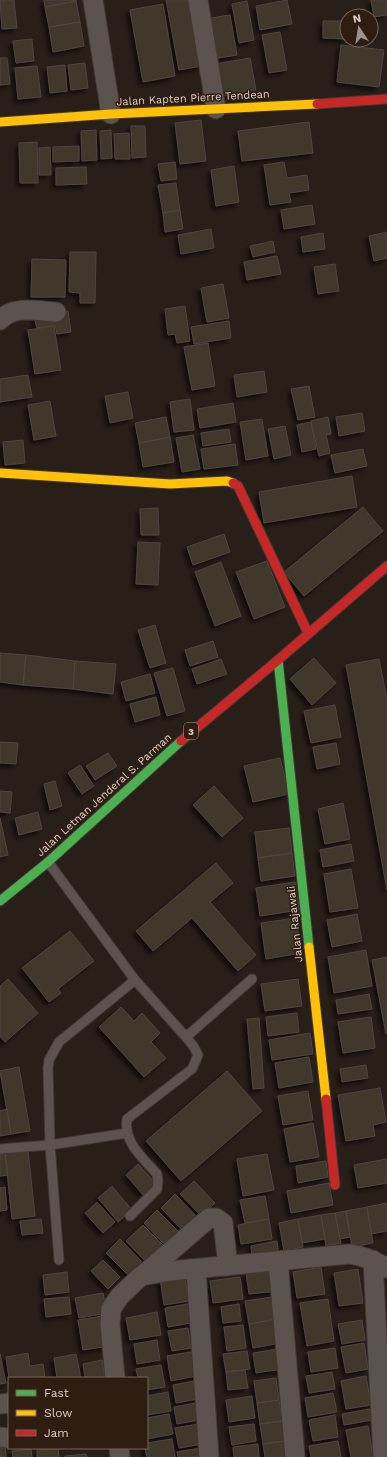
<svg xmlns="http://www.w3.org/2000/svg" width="387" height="1457" viewBox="0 0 387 1457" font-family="'Work Sans',sans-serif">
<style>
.building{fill:#3f372a;stroke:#4e463f;filter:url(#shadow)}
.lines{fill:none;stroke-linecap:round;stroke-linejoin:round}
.lane-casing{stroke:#423935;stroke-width:11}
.street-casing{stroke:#423935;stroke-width:21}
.fast-casing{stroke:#423935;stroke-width:11}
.slow-casing{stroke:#423935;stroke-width:11}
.jam-casing{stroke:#423935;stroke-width:11}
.lane{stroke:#5b544e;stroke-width:9}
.street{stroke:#5b544e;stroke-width:19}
.fast{stroke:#4caf50;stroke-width:9}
.slow{stroke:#ffc107;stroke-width:9}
.jam{stroke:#c62828;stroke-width:9}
.labels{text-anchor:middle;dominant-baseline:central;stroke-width:3;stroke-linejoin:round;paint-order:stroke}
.shield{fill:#301d12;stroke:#a89a91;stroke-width:1}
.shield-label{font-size:10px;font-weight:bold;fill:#dccfc8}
.street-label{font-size:11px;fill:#dccfc8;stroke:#301d12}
</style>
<defs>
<filter id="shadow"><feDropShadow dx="-3.5" dy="3.5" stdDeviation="2" flood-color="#0009"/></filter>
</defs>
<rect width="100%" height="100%" fill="#291f19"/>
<!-- building -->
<path class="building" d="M0,0H14L17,28L2,29Z
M44,0H76V1L45,7Z
M166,0H190L202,66L179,70Z
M287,0L292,24L260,30L256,6Z
M371,0H387V15L374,17Z
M76,1L80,22L49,27L45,7Z
M247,1L254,40L239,43L232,4Z
M163,4L175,76L143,82L130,10Z
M230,15L237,55L218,58L211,18Z
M323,21H347V39L323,38Z
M80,22L84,46L53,52L49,27Z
M280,32L287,70L269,73L262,35Z
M32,39L34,61L16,63L13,41Z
M341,45L384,50L379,87L337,82Z
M0,58H7L10,84L0,85Z
M250,58L256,90L221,96L215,64Z
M85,63L88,88L71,90L68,65Z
M65,65L67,91L50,93L47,67Z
M37,66L41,97L18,99L15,68Z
M201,120L206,161L180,164L175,123Z
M309,122L313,153L242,161L238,131Z
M131,126H145L146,157L132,158Z
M96,130L97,160L82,161L81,131Z
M111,130L112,158L101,159L100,131Z
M129,133L130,159H115L114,134Z
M37,142L38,183H20L19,143Z
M79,146V161L53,162V147Z
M50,147L51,175H39V148Z
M175,162L177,179L161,181L158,164Z
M284,162L287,178L307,175L309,190L289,193L291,202L270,205L264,165Z
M234,166L239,202L216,206L211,170Z
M86,167L87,184L56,185V168Z
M176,183L180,210L163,213L158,185Z
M312,205L315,224L284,229L281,210Z
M180,210L183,229L165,232L163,213Z
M211,229L214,248L181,254L178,235Z
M387,232V258L374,261L369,236Z
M323,233L325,249L303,252L301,237Z
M273,241L275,252L253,257L250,246Z
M70,252H96L95,303H80V293L69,292Z
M277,256L281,274L247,280L244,262Z
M32,259L66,260L65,297H31Z
M335,264L339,291L318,294L314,267Z
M223,284L229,318L207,322L201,288Z
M185,306L190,341L177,343L175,334L168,335L165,309Z
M68,311L71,332L57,334L55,325L37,328L34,316Z
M229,321L231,338L194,344L191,327Z
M54,326L61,370L35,374L28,330Z
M208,343L215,386L192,390L184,347Z
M264,371L267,392L237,397L234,375Z
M28,375L32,397L0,402V379Z
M309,386L315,417L298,420L291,389Z
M128,392L133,418L110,423L105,396Z
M190,399L194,430L174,432L170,402Z
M50,401L56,436L34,440L28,405Z
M233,403L236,422L200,428L197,409Z
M362,413L365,431L339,436L336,417Z
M166,417L170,437L139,443L135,423Z
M328,417L331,434L326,435L330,453L319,456L311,421Z
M262,419L268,456L246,460L240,422Z
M311,422L316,449L302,452L297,425Z
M285,426L291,455L274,459L268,429Z
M229,429L231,442L203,446L201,433Z
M193,435L200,469L182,472L176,438Z
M170,437L174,462L143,467L139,443Z
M23,440L25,463L5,465L3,442Z
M235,444L238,465L204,469L201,449Z
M363,449L367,466L335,473L331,455Z
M352,476L357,507L264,523L259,492Z
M363,507L383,531L304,596L284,572Z
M158,508L159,535H141L140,509Z
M224,534L230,552L193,565L187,547Z
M138,542L160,543L158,585L136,584Z
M267,561L285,607L254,619L236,572Z
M221,562L241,616L215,626L195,572Z
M155,625L166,663L150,668L138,630Z
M213,641L218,657L190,666L185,650Z
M0,653L26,655L23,685L0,682Z
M26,655L75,661L73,689L23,685Z
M314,658L336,683L312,705L290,679Z
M221,659L227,674L197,684L192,669Z
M379,659L387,700V890L346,665Z
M75,661L116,664L113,694L73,689Z
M173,668L185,711L167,716L154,673Z
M150,674L155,693L126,701L121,682Z
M156,697L160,715L135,722L130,704Z
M335,705L341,737L311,743L304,711Z
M0,742L18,743L16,764L0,763Z
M336,743L340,764L317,769L313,747Z
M108,753L117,766L95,780L86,766Z
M280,758L289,794L253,802L244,766Z
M80,765L94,786L82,794L68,773Z
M55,781L62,806L50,810L44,784Z
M214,786L243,818L222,837L193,805Z
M0,791L12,792L10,813L0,812Z
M343,803L350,839L325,844L318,809Z
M38,812L42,829L19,835L15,818Z
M0,818L8,855L0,857Z
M289,828L292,853L258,858L255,832Z
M351,844L354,861L323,867L320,850Z
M292,853L295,876L261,881L258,858Z
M216,863L233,883L210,902L256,955L238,971L192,918L153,951L136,931Z
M351,869L358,908L330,912L324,874Z
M295,882L299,910L260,916L256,888Z
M357,914L362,941L332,947L327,920Z
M296,918L301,953L266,959L261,923Z
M70,931L94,961L58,989L61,993L49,1002L22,968Z
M366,950L372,986L334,993L328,957Z
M387,957V1033L386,1034L372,960Z
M8,979L38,1013L5,1042L0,1036V986Z
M298,979L302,1006L265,1011L261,984Z
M369,994L372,1009L338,1014L336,1000Z
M121,1007L134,1021L142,1013L160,1033L151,1042L166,1058L144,1077L99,1027Z
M297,1013L299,1032L268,1036L266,1017Z
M371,1017L375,1048L343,1053L338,1022Z
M259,1018L264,1088L253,1089L247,1019Z
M310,1033L313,1054L272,1060L269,1040Z
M309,1057L313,1082L279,1088L275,1063Z
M366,1065L368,1078L342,1082L340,1069Z
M19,1067L30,1131L11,1134L0,1071Z
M227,1071L262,1111L181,1181L146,1141Z
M380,1088L386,1122L373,1125L375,1136L346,1141L338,1095Z
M308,1091L313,1120L283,1125L278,1096Z
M7,1109L11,1134L0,1136V1111Z
M313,1123L319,1157L290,1162L284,1129Z
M28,1150L35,1216L12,1219L5,1153Z
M0,1153H5L8,1175L0,1176Z
M267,1154L274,1190L243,1196L237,1159Z
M387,1159V1183L358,1188L354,1165Z
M326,1161L328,1177L298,1183L296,1166Z
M138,1164L156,1184L143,1195L126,1175Z
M194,1181L215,1203L201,1216L180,1194Z
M329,1183L333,1205L291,1213L287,1191Z
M112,1186L132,1210L118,1222L98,1198Z
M5,1187L7,1210L0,1211V1188Z
M175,1194L199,1219L185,1233L161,1208Z
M265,1196L269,1219L245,1223L240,1200Z
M97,1202L115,1222L103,1233L85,1213Z
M387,1203V1231L371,1234L367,1207Z
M367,1207L373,1243L352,1247L346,1211Z
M157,1210L182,1235L168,1248L144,1223Z
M346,1211L350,1237L340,1239L335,1213Z
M335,1213L341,1243L326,1246L321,1215Z
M321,1215L325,1239L302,1243L298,1219Z
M41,1219L43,1233L22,1235L20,1221Z
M269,1219L272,1239L241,1244L238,1225Z
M298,1219L303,1247L284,1251L279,1223Z
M143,1225L165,1247L148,1264L126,1241Z
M120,1239L145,1265L131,1278L106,1253Z
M277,1241L278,1251L252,1256L251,1246Z
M103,1260L120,1277L108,1289L91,1271Z
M321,1267L325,1294L297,1298L293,1272Z
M274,1269L277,1291L249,1294L246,1273Z
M358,1269L363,1303L339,1306L334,1273Z
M67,1272L69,1292L45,1295L43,1275Z
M184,1274L189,1301L164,1305L160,1278Z
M240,1277L243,1299L213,1303L210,1281Z
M103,1293L107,1313L79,1318L75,1298Z
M69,1297L71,1314L46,1317L44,1299Z
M273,1297L277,1319L249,1324L245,1301Z
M328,1299L334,1341L307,1346L300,1303Z
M193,1303L196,1322L168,1327L165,1308Z
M239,1304L241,1321L223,1323L221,1307Z
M157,1312L161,1335L130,1340L126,1318Z
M103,1316L109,1346L83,1350L78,1320Z
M277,1319L281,1343L253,1348L249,1324Z
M362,1320L365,1340L342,1344L338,1324Z
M243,1325L246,1348L227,1351L224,1327Z
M188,1328L191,1348L172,1351L168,1331Z
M157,1340L160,1360L137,1364L134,1344Z
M364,1343L368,1369L346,1373L341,1347Z
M335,1348L338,1368L311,1372L308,1352Z
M279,1349L282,1369L256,1373L253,1353Z
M197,1351L201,1375L171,1381L167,1356Z
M247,1351L250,1369L226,1372L223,1354Z
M28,1353L30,1366L43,1364L45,1377L9,1378L6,1357Z
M0,1354L6,1383L0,1384Z
M76,1354L81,1378H57L54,1358Z
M102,1360L105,1378H85L83,1364Z
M161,1365L165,1387L147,1390V1378H138L136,1369Z
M245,1370L248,1388L228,1390L226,1372Z
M332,1372L335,1389L309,1393L306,1376Z
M366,1376L371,1405L346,1409L341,1381Z
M276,1378L279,1400L257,1403L254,1381Z
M200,1380L203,1398L176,1403L173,1385Z
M168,1392L171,1411L147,1415V1396Z
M333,1393L337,1412L308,1417L305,1398Z
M252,1396L255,1418L229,1422L226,1400Z
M279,1400L282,1421L260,1424L257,1403Z
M196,1403L199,1420L177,1424L174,1407Z
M370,1409L372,1420L344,1425L342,1414Z
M169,1414L173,1434L147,1439V1418Z
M335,1415L338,1437L313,1441L309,1420Z
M282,1421L285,1441L263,1444L260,1424Z
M199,1424L202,1444L179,1448L175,1428Z
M254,1424L256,1441L232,1445L229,1427Z
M368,1426L373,1457H351L346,1430Z
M172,1439L175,1457H147L145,1448H147V1443Z
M285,1441L287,1457H265L263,1444Z
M338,1441L341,1457H311L309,1446Z
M0,1444H5L6,1457H0Z
M258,1444L259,1457H234L233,1447Z
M58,1448L59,1457H37V1450Z
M201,1448L202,1457H178L177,1452Z
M31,1449L32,1457H13L12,1451Z
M86,1454L87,1457H65V1456Z"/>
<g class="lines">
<defs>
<path id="lane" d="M48,862L135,980L186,1037L194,1047L198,1055L192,1069L127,1119C123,1142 143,1158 157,1174L158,1181L157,1189L130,1216
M186,1037L252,979
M0,1149L50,1145L127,1133
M59,1260L50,1145L48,1068L49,1060L59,1042L135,980"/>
<path id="street" d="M93,0L111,114
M198,0L216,109
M0,320C14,305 37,311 56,312
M373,1260L383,1457
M278,1261L295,1457
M196,1269L209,1457
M142,1276L209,1218H216L223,1223L228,1266
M115,1378L110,1324L111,1309L120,1296L141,1276L170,1271L350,1254C364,1256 375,1261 387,1268
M0,1404L9,1403
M0,1437L9,1438
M119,1448L120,1457"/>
<path id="fast" d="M278,660L309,947
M0,901L48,862L181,741"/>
<path id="slow" d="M0,122L111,114L317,104
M0,473L170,484L227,481L233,483
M309,947L326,1099"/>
<path id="jam" d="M317,104L387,99
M233,483L238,486L308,633
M181,741L278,660L387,566
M326,1099L335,1185"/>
</defs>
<!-- lane casing -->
<use href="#lane" class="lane-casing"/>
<!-- street casing -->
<use href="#street" class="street-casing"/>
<!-- fast casing -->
<use href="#fast" class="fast-casing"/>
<!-- slow casing -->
<use href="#slow" class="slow-casing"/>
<!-- jam casing -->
<use href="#jam" class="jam-casing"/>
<!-- lane -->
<use href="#lane" class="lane"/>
<!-- street -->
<use href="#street" class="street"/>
<!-- fast -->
<use href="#fast" class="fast"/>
<!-- slow -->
<use href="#slow" class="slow"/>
<!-- jam -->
<use href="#jam" class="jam"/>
</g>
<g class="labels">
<!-- shield labels -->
<rect class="shield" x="184" y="723" width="14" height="16" rx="3"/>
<g class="shield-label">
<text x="191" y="731">3</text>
</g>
<!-- street labels -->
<g class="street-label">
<text transform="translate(193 98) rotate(-3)">Jalan Kapten Pierre Tendean</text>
<text transform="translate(104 795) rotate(-42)">Jalan Letnan Jenderal S. Parman</text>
<text transform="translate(295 924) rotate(-96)">Jalan Rajawali</text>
</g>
</g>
<!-- legend -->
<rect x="8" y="1377" width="140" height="72" fill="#301d12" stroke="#75645b"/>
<rect x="16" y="1390" width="20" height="6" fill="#4caf50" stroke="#75645b"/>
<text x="44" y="1397" font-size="12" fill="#dccfc8">Fast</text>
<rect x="16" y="1410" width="20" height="6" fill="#ffc107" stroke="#75645b"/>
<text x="44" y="1417" font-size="12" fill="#dccfc8">Slow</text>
<rect x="16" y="1430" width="20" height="6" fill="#c62828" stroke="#75645b"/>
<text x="44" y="1437" font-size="12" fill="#dccfc8">Jam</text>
<!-- north arrow -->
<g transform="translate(359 28) rotate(348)"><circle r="19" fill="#301d12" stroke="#75645b"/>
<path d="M0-3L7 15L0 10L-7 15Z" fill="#9d918b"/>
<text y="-6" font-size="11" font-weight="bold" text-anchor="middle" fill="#dccfc8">N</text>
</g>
</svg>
